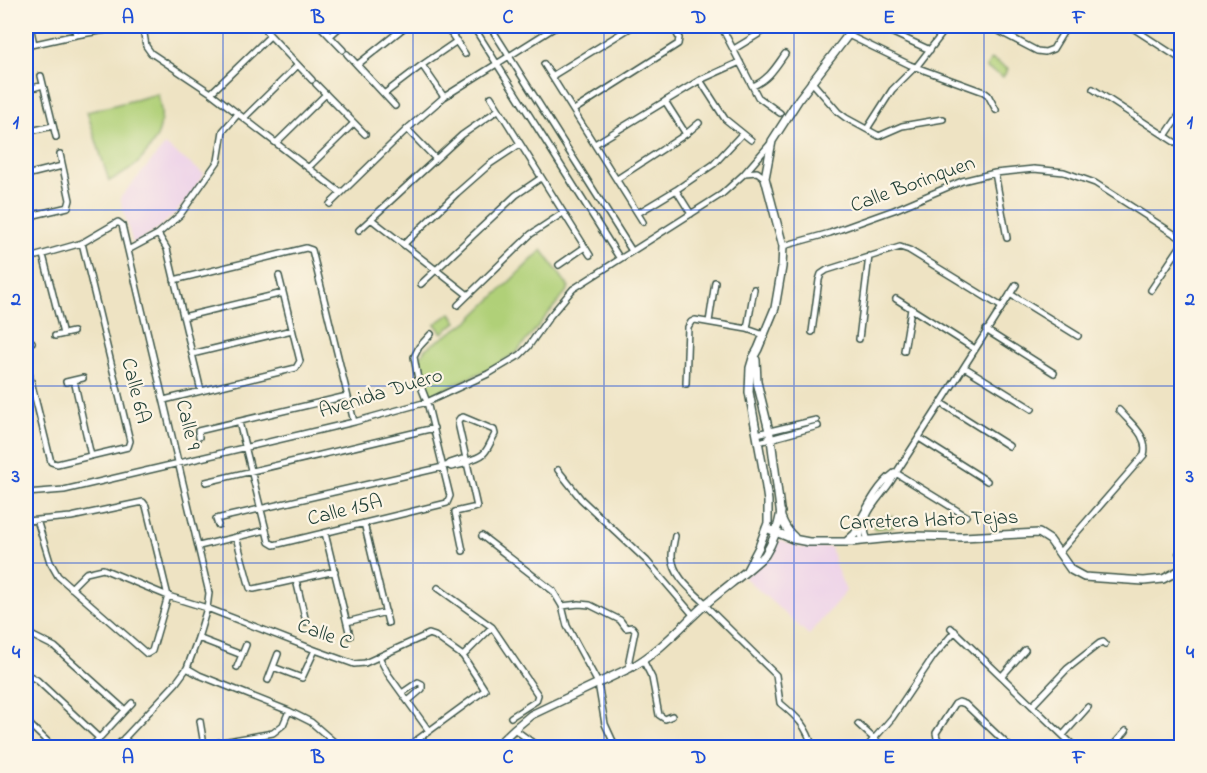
<svg xmlns="http://www.w3.org/2000/svg" width="1207" height="773" viewBox="0 0 1207 773" font-family="'Indie Flower',sans-serif">
<style>
.built{fill:#edd1e9}
.green{fill:#b0d078;stroke:#688656;stroke-width:1.5}
.lines{fill:none;stroke-linecap:round;stroke-linejoin:round}
.minor-casing{stroke:#3e5649;stroke-width:8}
.tertiary-casing{stroke:#3e5649;stroke-width:10}
.minor{stroke:#fff;stroke-width:5}
.tertiary{stroke:#fff;stroke-width:7}
.grid{fill:none;stroke:#1d4ed8;stroke-width:1.5;stroke-opacity:0.55}
.labels{text-anchor:middle;dominant-baseline:central;stroke-width:4.5;stroke-linejoin:round;paint-order:stroke}
.street-label{font-size:21px;fill:#1f3d34;stroke:#fcf5e5}
.neatline{fill:none;stroke:#1d4ed8;stroke-width:2}
.grid-label{font-size:20px;text-anchor:middle;font-weight:bold;fill:#1d4ed8}
</style>
<rect width="100%" height="100%" fill="#fcf5e5"/>
<filter id="ink" filterUnits="userSpaceOnUse"><feTurbulence type="fractalNoise" baseFrequency=".0167" numOctaves="2"/><feDisplacementMap in="SourceGraphic" scale="12" xChannelSelector="R" yChannelSelector="G"/><feConvolveMatrix kernelMatrix="1 2 1 2 8 2 1 2 1" color-interpolation-filters="sRGB"/></filter>
<filter id="wash" filterUnits="userSpaceOnUse"><feTurbulence type="fractalNoise" baseFrequency=".008" numOctaves="4" result="noise"/><feDisplacementMap in="SourceGraphic" scale="24" xChannelSelector="R" yChannelSelector="G"/><feGaussianBlur stdDeviation="1.35" result="paint"/><feColorMatrix in="noise" values="0 0 0 0 0 0 0 0 0 0 0 0 0 0 0 0 0 1.4 0 .05"/><feComposite in="paint" operator="in"/></filter>
<g filter="url(#wash)">
<rect width="100%" height="100%" fill="#eee3c3"/>
<!-- built -->
<path class="built" d="M165,145L204,174L187,200L170,218L155,231L133,244L120,198Z
M781,541L802,548L831,547L836,567L846,591L809,635L744,577L769,555L775,543Z"/>
<!-- green -->
<path class="green" d="M991,59L1008,69L1003,77L986,68Z
M158,94C160,105 163,116 160,127C159,134 156,139 152,145C139,165 130,171 109,181L87,112Z
M542,250L569,287L566,292L517,352L497,365L428,397L422,380L419,360L425,349L469,321Z
M451,313L457,322L442,333L435,324Z
M892,516L893,527L874,529L872,519Z"/>
</g>
<g filter="url(#ink)">
<g class="lines">
<defs>
<path id="minor" d="M30,26L34,44
M74,26L76,35
M141,26L143,28L146,46L151,53L211,93L341,193
M320,26L343,50
M446,26L465,54
M473,26L620,259
M490,26L632,251
M721,26L758,97L780,113
M878,26L930,50
M979,26L993,28L1037,51L1045,52L1053,49L1067,26
M1131,27L1182,60
M266,31L312,80
M848,35L910,65L984,92L988,95L996,110
M330,36L341,26
M26,46L76,35L130,26
M734,49L772,26
M347,54L395,106
M544,64L643,222
M357,65L406,26
M422,65L444,97
M917,66L948,26
M41,76L56,137
M552,76L633,26
M700,80L725,119L751,140
M811,81L838,112L846,118L879,136L902,126L943,119
M316,84L365,134
M753,86C769,79 775,68 785,54
M1093,89L1182,147
M26,90L43,85
M211,93L270,36
M384,94L422,65L457,41
M491,97L590,255
M665,101L686,134
M574,110L678,44L679,38L673,26
M244,118L298,65
M407,129L435,158
M867,129L892,90L913,69
M26,132L53,126
M1165,136L1182,111
M276,143L326,94
M595,144L700,80L740,62
M308,168L354,123
M745,173L757,172L765,178
M995,173L1007,238
M26,175L62,166
M617,179L686,134L699,123
M676,190L691,214
M330,204L407,129L444,97L557,26
M638,213L676,190L714,164L742,134
M26,217L68,207L70,200L60,154
M371,219L468,295
M359,230L462,135L498,110
M158,234L167,249L201,391
M404,244L457,193L490,164L520,144
M783,246L830,233L894,210L962,181L995,173L1034,169L1064,172L1095,183L1182,239
M128,250L158,234L180,215L218,161L223,131L238,114
M43,255L63,334
M26,259L82,243L118,222L122,225L209,593L207,608L198,638L187,668L176,683L115,748
M559,265L585,247
M174,280L306,248L312,250L354,422
M421,284L516,195L541,178
M1151,290L1182,244
M1010,294L1078,336
M896,299L975,349
M458,305L531,234L563,213
M183,317L283,293
M709,322L715,282
M747,329L754,289
M986,330L1054,373
M812,332L819,280L821,274L827,270L900,247L909,250L1002,307
M55,336L73,332
M859,339L869,256
M26,344L32,342
M904,351L911,309
M192,354L292,330
M964,367L1032,409
M28,369L51,462L57,464L128,447L130,441L82,243
M74,380L91,456
M66,382L83,378
M686,384L688,327L691,322L695,320L747,329L764,335
M164,400L296,368L300,361L279,276
M941,403L1009,446
M239,422L269,542L274,545L447,503L450,496L427,402L418,379L414,357L419,347L431,334
M757,434L816,420
M199,437L198,431L347,396
M919,438L987,481
M759,442L818,426
M448,465L451,467L464,464L465,461H467C488,455 485,452 495,434L494,430L463,417L460,418L458,421V423L477,507L455,512L463,551
M558,470L581,499L647,561L694,616
M896,473L966,516
M206,482L434,428
M26,493L64,490L354,422L427,402L488,374L520,355L528,347L550,316L573,289L722,194L744,174L771,143
M26,521L71,517L143,502L146,506L168,596L152,651L147,654L58,576L50,562L37,520
M364,523L388,623
M218,525L216,519L443,467L448,465L450,463L462,459L465,461
M325,533L350,636
M482,536L553,591L562,606L567,626L598,683L605,724L616,748
M675,536C674,542 672,550 672,556C673,577 693,591 706,604
M236,537L250,588L254,589L335,571
M868,540C855,513 886,495 896,473L941,403L1016,285
M861,541L860,525V520C869,503 879,484 894,473
M199,546L266,530
M1182,550L1179,553L1182,556
M1059,553L1144,455C1149,436 1131,424 1119,410
M296,580L306,622
M71,588L86,573L103,569L168,596L207,608L315,650L354,664L365,663L429,634L435,636L463,656L485,690L406,748
M438,588L492,627L538,695L536,701L511,717
M705,605L776,675L780,703C798,718 806,725 813,748
M562,606L579,604L590,605L620,620L626,628L632,627L635,631L629,660L630,668
M347,622L386,612
M951,628L1076,748
M26,634L31,635L55,647L125,710
M198,638L242,655
M463,656L492,627
M379,657L388,674L429,731
M643,660L652,678L659,715L665,719L672,716
M237,667L246,645
M273,667L302,678L315,650
M187,668L199,675L289,711L311,722L341,748
M26,674L37,680L99,738
M1002,676L1025,650
M268,680L278,654
M402,693L418,682L422,684V689L408,701
M1032,706L1067,669L1100,643L1103,642L1105,644
M26,721L54,748
M200,721L204,745
M858,724L884,748
M514,729L540,748
M1063,735L1088,707
M124,738L134,748
M90,748L132,703
M188,748L273,733L283,725L289,711
M866,748L892,718L933,657L955,631
M947,748L937,738L936,733L955,704L959,702L965,704L1011,748
M1111,748L1126,731"/>
<path id="tertiary" d="M756,360L757,382L771,439L781,517C784,525 787,531 794,537
M766,528L793,539L809,542H852L911,536L963,537L1039,533L1050,540L1071,570L1084,577L1144,581L1163,579L1182,569
M846,542L855,534L860,525
M747,570L759,547L768,523V501L764,474L749,392L750,368L753,358L758,349L775,308L782,267L783,246L765,178L772,141L799,99L855,26
M494,748L514,729L531,715L630,668C660,652 683,624 708,602C727,586 747,572 765,555C774,541 778,528 781,512"/>
</defs>
<!-- minor casing -->
<use href="#minor" class="minor-casing"/>
<!-- tertiary casing -->
<use href="#tertiary" class="tertiary-casing"/>
<!-- minor -->
<use href="#minor" class="minor"/>
<!-- tertiary -->
<use href="#tertiary" class="tertiary"/>
</g>
</g>
<!-- grid -->
<path class="grid" d="M223,26V748M413,26V748M604,26V748M794,26V748M984,26V748M26,210H1182M26,386H1182M26,563H1182"/>
<g class="labels">
<!-- street labels -->
<g class="street-label">
<text transform="translate(913 185) rotate(-20)">Calle Borinquen</text>
<text transform="translate(135 391) rotate(76)">Calle 6A</text>
<text transform="translate(381 394) rotate(-17)">Avenida Duero</text>
<text transform="translate(187 425) rotate(77)">Calle 9</text>
<text transform="translate(345 511) rotate(-14)">Calle 15A</text>
<text transform="translate(929 521) rotate(-2)">Carretera Hato Tejas</text>
<text transform="translate(324 635) rotate(20)">Calle C</text>
</g>
</g>
<!-- margin -->
<rect width="1207" height="773" fill="none" stroke="#fcf5e5" stroke-width="66"/>
<rect x="33" y="33" width="1141" height="707" class="neatline"/>
<g class="grid-label">
<text x="128" y="23">A</text>
<text x="318" y="23">B</text>
<text x="508" y="23">C</text>
<text x="699" y="23">D</text>
<text x="889" y="23">E</text>
<text x="1079" y="23">F</text>
<text x="16" y="128">1</text>
<text x="1190" y="128">1</text>
<text x="16" y="305">2</text>
<text x="1190" y="305">2</text>
<text x="16" y="482">3</text>
<text x="1190" y="482">3</text>
<text x="16" y="658">4</text>
<text x="1190" y="658">4</text>
<text x="128" y="763">A</text>
<text x="318" y="763">B</text>
<text x="508" y="763">C</text>
<text x="699" y="763">D</text>
<text x="889" y="763">E</text>
<text x="1079" y="763">F</text>
</g>
</svg>
